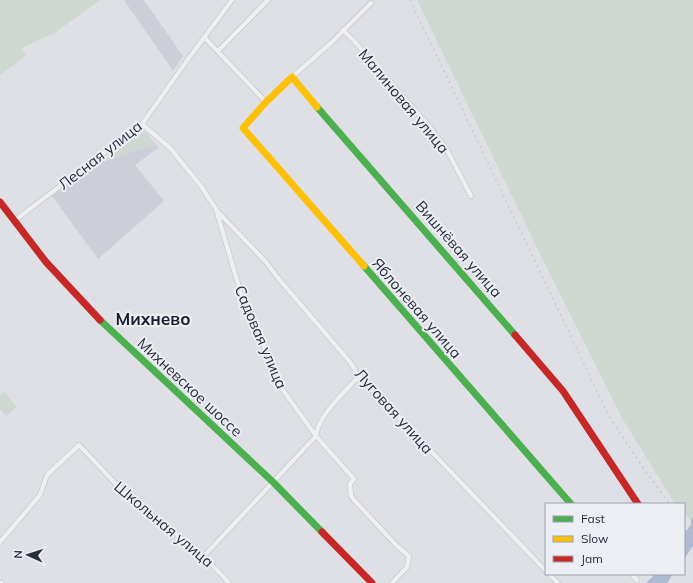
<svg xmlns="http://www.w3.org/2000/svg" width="693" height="583" viewBox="0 0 693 583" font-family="Mulish,sans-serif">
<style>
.built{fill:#cdcfd8}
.green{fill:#ced7d0}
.water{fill:#adbad0}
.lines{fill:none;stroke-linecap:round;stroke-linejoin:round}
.street-casing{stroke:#bdbec3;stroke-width:5.5}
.street{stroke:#eeeff1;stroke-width:4.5}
.fast{stroke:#4caf50;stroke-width:7}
.slow{stroke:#ffc107;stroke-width:7}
.jam{stroke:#c62828;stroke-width:7}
.rail{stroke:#c8c9cc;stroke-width:1.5;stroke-dasharray:2 4;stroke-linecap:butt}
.labels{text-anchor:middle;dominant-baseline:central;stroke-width:4;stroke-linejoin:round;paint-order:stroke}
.street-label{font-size:15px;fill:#262c3d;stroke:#eceef4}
.quarter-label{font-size:17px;font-weight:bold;fill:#191e2d;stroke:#eceef4}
</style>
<rect width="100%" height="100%" fill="#dfe0e5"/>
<!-- built -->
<path class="built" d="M124,0H144L183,56L173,71Z
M156,144L158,148L135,165L164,201L98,259L52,196L93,167L102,162Z"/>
<!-- green -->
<path class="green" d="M0,0H100L56,32L22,48L26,56L0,75Z
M417,0H693V517L691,520L684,514V504H675L622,418L545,264Z
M145,131L156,144L102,162Z
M4,391L17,407L6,416L0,409V395Z"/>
<!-- water -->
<path class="water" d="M693,517V546L684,559V533L691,525V520Z
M655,574H673L667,583H646Z"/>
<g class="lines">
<defs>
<path id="street" d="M343,30L354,41L429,126L447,150L471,196
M204,37L266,102
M218,51L268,0
M292,77L332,42L371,3
M142,124L170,148L201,186L216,209L243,301L260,335L277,382L316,436L354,479L350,484L351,496L354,500L397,546L409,556L407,567L392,583
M217,211L266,262L278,278L350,362L359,376L546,571
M14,221L142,124L186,62L232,0
M0,542L40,495L47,475L79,445L130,499L137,503L204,556L229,583
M204,556L316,436C318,415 345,392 359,376
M549,574L558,583
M632,574L637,580
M0,583H1"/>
</defs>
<!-- street casing -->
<use href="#street" class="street-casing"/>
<!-- street -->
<use href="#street" class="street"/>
<!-- fast -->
<path class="fast" d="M317,107L515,335
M364,266L571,504
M100,320L273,482L322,532"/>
<!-- slow -->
<path class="slow" d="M317,107L292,77L266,102L243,128L364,266"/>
<!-- jam -->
<path class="jam" d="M0,202L46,262L100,320
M515,335L563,391L638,504
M322,532L372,583"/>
<!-- rail -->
<path class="rail" d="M410,0L610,418L646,472L670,504
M684,522L693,531"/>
</g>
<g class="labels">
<!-- street labels -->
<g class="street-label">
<text transform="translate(404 101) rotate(50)">Малиновая улица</text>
<text transform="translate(100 155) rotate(-38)">Лесная улица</text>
<text transform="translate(459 249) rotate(49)">Вишнёвая улица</text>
<text transform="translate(417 308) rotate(49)">Яблоневая улица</text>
<text transform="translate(261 337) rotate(67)">Садовая улица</text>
<text transform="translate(190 387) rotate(43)">Михневское шоссе</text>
<text transform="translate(394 411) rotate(48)">Луговая улица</text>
<text transform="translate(164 524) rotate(40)">Школьная улица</text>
</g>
<!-- quarter labels -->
<g class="quarter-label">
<text x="153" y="318">Михнево</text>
</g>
</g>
<!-- legend -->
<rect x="545" y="503" width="140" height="72" fill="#eceef4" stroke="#9da0ab"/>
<rect x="553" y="516" width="20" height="6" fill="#4caf50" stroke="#9da0ab"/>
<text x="581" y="523" font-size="12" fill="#262c3d">Fast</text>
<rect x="553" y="536" width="20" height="6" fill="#ffc107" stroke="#9da0ab"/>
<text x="581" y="543" font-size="12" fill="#262c3d">Slow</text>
<rect x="553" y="556" width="20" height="6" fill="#c62828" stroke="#9da0ab"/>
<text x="581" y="563" font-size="12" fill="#262c3d">Jam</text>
<!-- north arrow -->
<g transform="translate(28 555) rotate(273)" stroke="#eceef4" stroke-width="3" paint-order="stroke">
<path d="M0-3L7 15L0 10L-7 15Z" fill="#262c3d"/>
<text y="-6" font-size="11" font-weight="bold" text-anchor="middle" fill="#262c3d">N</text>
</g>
</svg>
